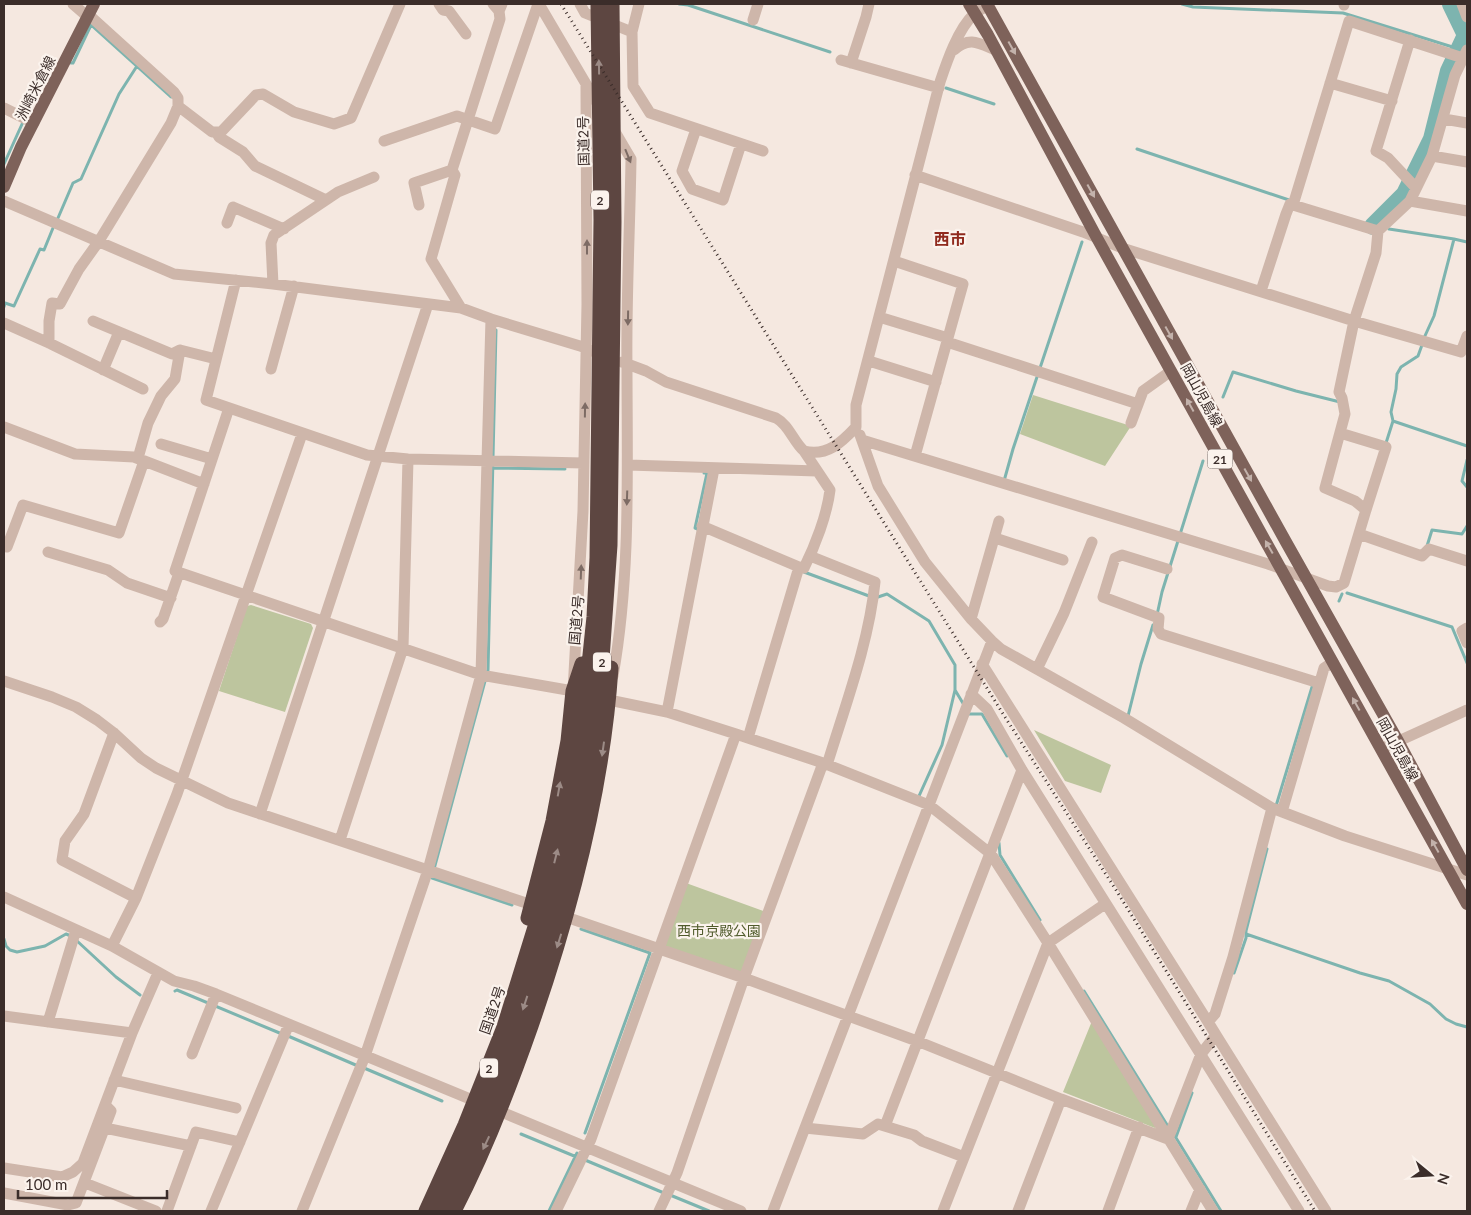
<svg xmlns="http://www.w3.org/2000/svg" width="1471" height="1215" viewBox="0 0 1471 1215" font-family="Lato,'Noto Sans JP',sans-serif">
<style>
.green{fill:#bdc59e}
.lines{fill:none;stroke-linecap:round;stroke-linejoin:round}
.stream{stroke:#7db4af;stroke-width:3}
.river{stroke:#7db4af;stroke-width:18}
.minor{stroke:#ceb6aa;stroke-width:11}
.major{stroke:#7e625a;stroke-width:12}
.highway{stroke:#5d4641;stroke-width:15}
.rail{stroke:#3b2d2a;stroke-width:3;stroke-dasharray:1 4;stroke-linecap:butt}
.oneway{fill:#c3b2ab}
.oneway2{fill:#9c8b86}
.oneway3{fill:#7d6b64}
.labels{text-anchor:middle;dominant-baseline:central;stroke-width:4.5;stroke-linejoin:round;paint-order:stroke}
.shield{fill:#fbf3ed;stroke:#756864;stroke-width:1}
.shield-label{font-size:12px;font-weight:bold;fill:#3b2d2a}
.street-label{font-size:14px;fill:#3b2d2a;stroke:#fbf3ed}
.park-label{font-size:14px;fill:#505b2c;stroke:#fbf3ed}
.quarter-label{font-size:16px;font-weight:bold;fill:#902a1e;stroke:#fbf3ed}
</style>
<rect width="100%" height="100%" fill="#f5e8e0"/>
<!-- green -->
<path class="green" d="M1033,395L1131,426L1105,466L1020,434Z
M251,605L311,624L313,628L285,712L219,691L247,606Z
M1034,730L1111,765L1101,793L1065,781Z
M686,883L766,912L745,970L738,972L663,945Z
M1092,1021L1156,1125L1155,1128L1063,1092Z"/>
<g class="lines">
<!-- stream -->
<path class="stream" d="M679,4L688,5L830,52
M1182,4L1193,7L1343,13L1459,49
M90,24L171,97
M71,63H73L91,25
M946,88L994,104
M25,116L51,64H54
M1137,149L1289,200
M4,164L23,122
M58,218L73,183L81,179L119,94L137,66
M1389,229L1454,239L1434,316L1424,338
M1454,239L1467,242
M4,307L5,303L14,306L40,249L44,250L53,228
M1422,345L1418,356L1401,367L1397,374L1396,389L1391,412L1393,421L1467,446
M1223,397L1233,372L1296,391L1340,402
M1386,443L1393,421
M1467,460L1462,481L1467,487
M493,468L565,469
M1004,481L1013,449L1082,242
M700,530L695,528L707,473H704
M1427,546L1432,530L1462,534L1467,526
M804,572L869,596L878,597L887,594L929,621L955,665V690L942,745L919,796
M1347,593L1452,627L1467,663
M1339,601L1342,594
M1157,615L1162,592L1203,461
M955,690L964,705
M968,712L969,714H982L1007,756
M1128,716L1141,664L1153,625
M1276,806L1312,687
M999,843L1000,855L1040,920
M434,869L488,670L496,330
M432,875V878L512,905
M581,929L650,953L585,1133
M1246,934L1360,973L1389,981L1430,1004L1446,1019L1456,1024L1467,1027
M4,939L6,946L10,950L17,952L45,946L66,934L71,936
M76,940L116,977L140,995
M1234,973L1246,938V931L1267,849
M175,991L177,990L282,1034
M1084,991L1169,1128
M288,1036L358,1066
M364,1068L442,1101
M1173,1133L1221,1211
M521,1134L579,1158
M1176,1137L1192,1093
M585,1160L664,1193
M670,1195L709,1211
M549,1211L577,1153"/>
<!-- river -->
<path class="river" d="M1373,226L1405,194L1432,139L1449,71L1466,35L1451,4"/>
<!-- minor -->
<path class="minor" d="M73,4L88,17
M439,4L443,10L449,11L466,34
M493,4L499,11L502,4
M539,4L599,106
M580,4L585,13L632,32L639,4
M1344,4V5
M1462,4L1467,17
M89,15L174,92L178,98V106
M753,20L758,4
M632,32L633,86L650,113L763,151
M1410,40L1376,151L1388,158L1416,188
M954,50C969,36 979,43 995,50
M841,60L939,88
M851,63L866,17L869,4
M1330,83L1392,101
M4,108L34,123
M1444,119L1467,123
M696,129L682,171L692,189L723,200L741,144
M216,132L219,137L243,152L255,166L326,200
M384,141L457,116L495,129L538,4
M1432,156L1467,162
M452,170L455,175L431,259L461,308
M915,175L1083,232L1122,248L1354,321L1461,352L1467,336
M4,201L174,274L273,284L461,308L491,319L580,346L605,356
M1410,201L1467,211
M419,205L414,183L452,170L500,19L499,11
M227,223L233,207L284,229
M1378,231L1293,205L1349,21L1463,58
M894,261L963,284L915,456
M236,280L206,400L367,455L408,459L583,463
M273,284L271,243L274,235L338,192L374,177
M1261,291L1286,214L1290,204L1293,205
M879,317L948,338
M93,321L172,354L180,350L216,359
M4,323L49,343L143,389
M947,342L1138,404
M49,343V321L52,303L60,304L79,269L99,241L171,123L178,106L212,132H221L256,95L263,94L294,112L334,124L351,118L400,4
M869,361L936,382
M622,362L646,371L666,382L776,418C789,425 793,441 804,451C827,457 842,442 856,427V405L940,82C947,61 958,29 974,14C978,10 984,8 988,6
M271,369L294,286
M103,370L119,332
M229,408L175,571L481,675L573,691L583,511L587,304L586,86
M1131,423L1143,391L1171,371
M4,427L75,454L134,457L204,484
M1340,433L1386,447L1366,510
M860,435L878,486L925,562L971,619L992,641L1001,649L1124,718L1272,808L1345,836L1467,875
M862,440L1268,564L1328,586L1336,587L1344,583L1366,510L1355,501L1325,488L1345,414L1342,398L1339,392L1354,321L1376,253L1378,231L1410,201L1432,156L1455,75L1467,50
M161,444L212,459
M138,458L148,423L161,396L175,379L180,350
M628,465L817,471
M702,526L799,567
M1359,534L1422,556L1429,549L1467,561
M995,538L1063,560
M7,547L23,505L119,533L144,461
M48,552L108,570L127,583L171,598
M810,556L875,582C869,643 845,706 827,765
M1167,569L1122,555L1115,558L1103,597L1159,618L1158,629L1161,634L1319,683
M971,619L999,521
M160,622L163,619L179,573
M1467,628L1462,631L1467,643
M982,664L1208,1022
M1037,669L1064,613L1092,542
M613,676C631,574 627,469 627,367C626,298 630,228 631,159L614,130
M4,681L52,697L76,707L97,720L114,733L141,758L156,768L228,803L532,905
M610,694L609,700L667,712L736,734L823,763L929,805L991,854L1048,943L1213,1211
M971,694L987,709L1022,770L1299,1211
M667,712L714,469
M114,733L84,814L65,841L62,860L136,898
M748,738L799,567L804,568C815,546 827,515 830,490L804,451
M1381,749L1467,710
M1282,812L1324,668L1333,662
M260,814L428,304
M340,840L403,648L408,459
M4,897L112,946L174,981L194,986L216,994L741,1211
M566,917L744,978L917,1041L1061,1099L1168,1139
M112,946L136,898L177,794L302,434
M4,1016L132,1033
M48,1022L76,930
M1216,1035L1326,1211
M192,1054L216,994
M114,1080L236,1108
M885,1126L1022,770
M105,1128L191,1146
M805,1128L863,1134L878,1124L914,1135L922,1141L964,1157
M1168,1139L1201,1054L1216,1035L1208,1022L1215,1014L1233,957L1272,808
M4,1168L62,1177L73,1172L83,1163L132,1033L158,973
M85,1183L156,1211
M4,1193L68,1205L76,1203L111,1111L105,1105
M167,1211L196,1132L240,1142
M211,1211L289,1024
M302,1211L365,1056L428,870L481,675L491,319
M556,1211L591,1139L736,734
M659,1211L677,1173L744,978L823,763
M773,1211L992,641
M943,1211L1048,943L1105,904
M1018,1211L1061,1099
M1108,1211L1139,1127
M1191,1211L1200,1189"/>
<!-- major -->
<path class="major" d="M969,4L988,35L1097,238L1467,904
M987,4L1286,542L1398,741L1467,870
M4,187L21,147L94,4"/>
<!-- highway -->
<path class="highway" d="M528,918L553,821L568,741L573,691L582,664
M426,1211L465,1125L504,1027L552,872L571,787L578,742L588,674L594,617L597,558L601,220L598,4
M440,1211L477,1130L497,1081L516,1030L551,923L576,829L591,745L601,673L610,545L614,222L612,4
M454,1211C485,1151 509,1089 531,1026C571,911 603,790 611,668"/>
<!-- rail -->
<path class="rail" d="M561,4L1005,717L1116,890L1315,1211"/>
</g>
<!-- one-way arrows -->
<defs><path id="oneway-solid" d="M-6-.8H1V-3.2L6.5 0L1 3.2V.8H-6Z" transform="scale(1.25)"/></defs>
<g class="oneway">
<use href="#oneway-solid" transform="translate(1012 48) rotate(61)"/>
<use href="#oneway-solid" transform="translate(1091 191) rotate(61)"/>
<use href="#oneway-solid" transform="translate(1169 333) rotate(61)"/>
<use href="#oneway-solid" transform="translate(1190 405) rotate(-119)"/>
<use href="#oneway-solid" transform="translate(1248 475) rotate(61)"/>
<use href="#oneway-solid" transform="translate(1269 547) rotate(-120)"/>
<use href="#oneway-solid" transform="translate(1356 704) rotate(-119)"/>
<use href="#oneway-solid" transform="translate(1435 846) rotate(-119)"/>
</g>
<g class="oneway2">
<use href="#oneway-solid" transform="translate(599 67) rotate(-91)"/>
<use href="#oneway-solid" transform="translate(603 749) rotate(98)"/>
<use href="#oneway-solid" transform="translate(559 789) rotate(-80)"/>
<use href="#oneway-solid" transform="translate(556 856) rotate(-76)"/>
<use href="#oneway-solid" transform="translate(559 941) rotate(107)"/>
<use href="#oneway-solid" transform="translate(525 1003) rotate(108)"/>
<use href="#oneway-solid" transform="translate(486 1143) rotate(115)"/>
</g>
<g class="oneway3">
<use href="#oneway-solid" transform="translate(628 156) rotate(68)"/>
<use href="#oneway-solid" transform="translate(587 247) rotate(-90)"/>
<use href="#oneway-solid" transform="translate(628 318) rotate(91)"/>
<use href="#oneway-solid" transform="translate(585 410) rotate(-89)"/>
<use href="#oneway-solid" transform="translate(627 498) rotate(92)"/>
<use href="#oneway-solid" transform="translate(581 572) rotate(-88)"/>
</g>
<g class="labels">
<!-- shield labels -->
<g class="shield">
<rect x="591" y="190.5" width="18" height="19" rx="4"/>
<rect x="1207.5" y="449.5" width="25" height="19" rx="4"/>
<rect x="593" y="652.5" width="18" height="19" rx="4"/>
<rect x="480" y="1058.5" width="18" height="19" rx="4"/>
</g>
<g class="shield-label">
<text x="600" y="200">2</text>
<text x="1220" y="459">21</text>
<text x="602" y="662">2</text>
<text x="489" y="1068">2</text>
</g>
<!-- street labels -->
<g class="street-label">
<text transform="translate(35 88) rotate(-63)">洲崎米倉線</text>
<text transform="translate(583 141) rotate(-91)">国道2号</text>
<text transform="translate(1202 395) rotate(61)">岡山児島線</text>
<text transform="translate(576 620) rotate(-85)">国道2号</text>
<text transform="translate(1398 749) rotate(61)">岡山児島線</text>
<text transform="translate(492 1010) rotate(-71)">国道2号</text>
</g>
<!-- park labels -->
<g class="park-label">
<text x="719" y="930">西市京殿公園</text>
</g>
<!-- quarter labels -->
<g class="quarter-label">
<text x="950" y="238">西市</text>
</g>
</g>
<!-- border -->
<rect width="1471" height="1215" fill="none" stroke="#3b2d2a" stroke-width="10"/>
<!-- north arrow -->
<g transform="translate(1431 1175) rotate(108)" stroke="#fbf3ed" stroke-width="4" paint-order="stroke">
<path d="M0-4L9 19L0 12L-9 19Z" fill="#3b2d2a"/>
<text y="-8" font-size="14" font-weight="bold" text-anchor="middle" fill="#3b2d2a">N</text>
</g>
<!-- scale -->
<path d="M18 1190v8h149v-8" fill="none" stroke="#3b2d2a" stroke-width="2.5"/>
<text x="25" y="1190" font-size="15" fill="#3b2d2a" stroke="#fbf3ed" stroke-width="4" paint-order="stroke">100 m</text>
</svg>
